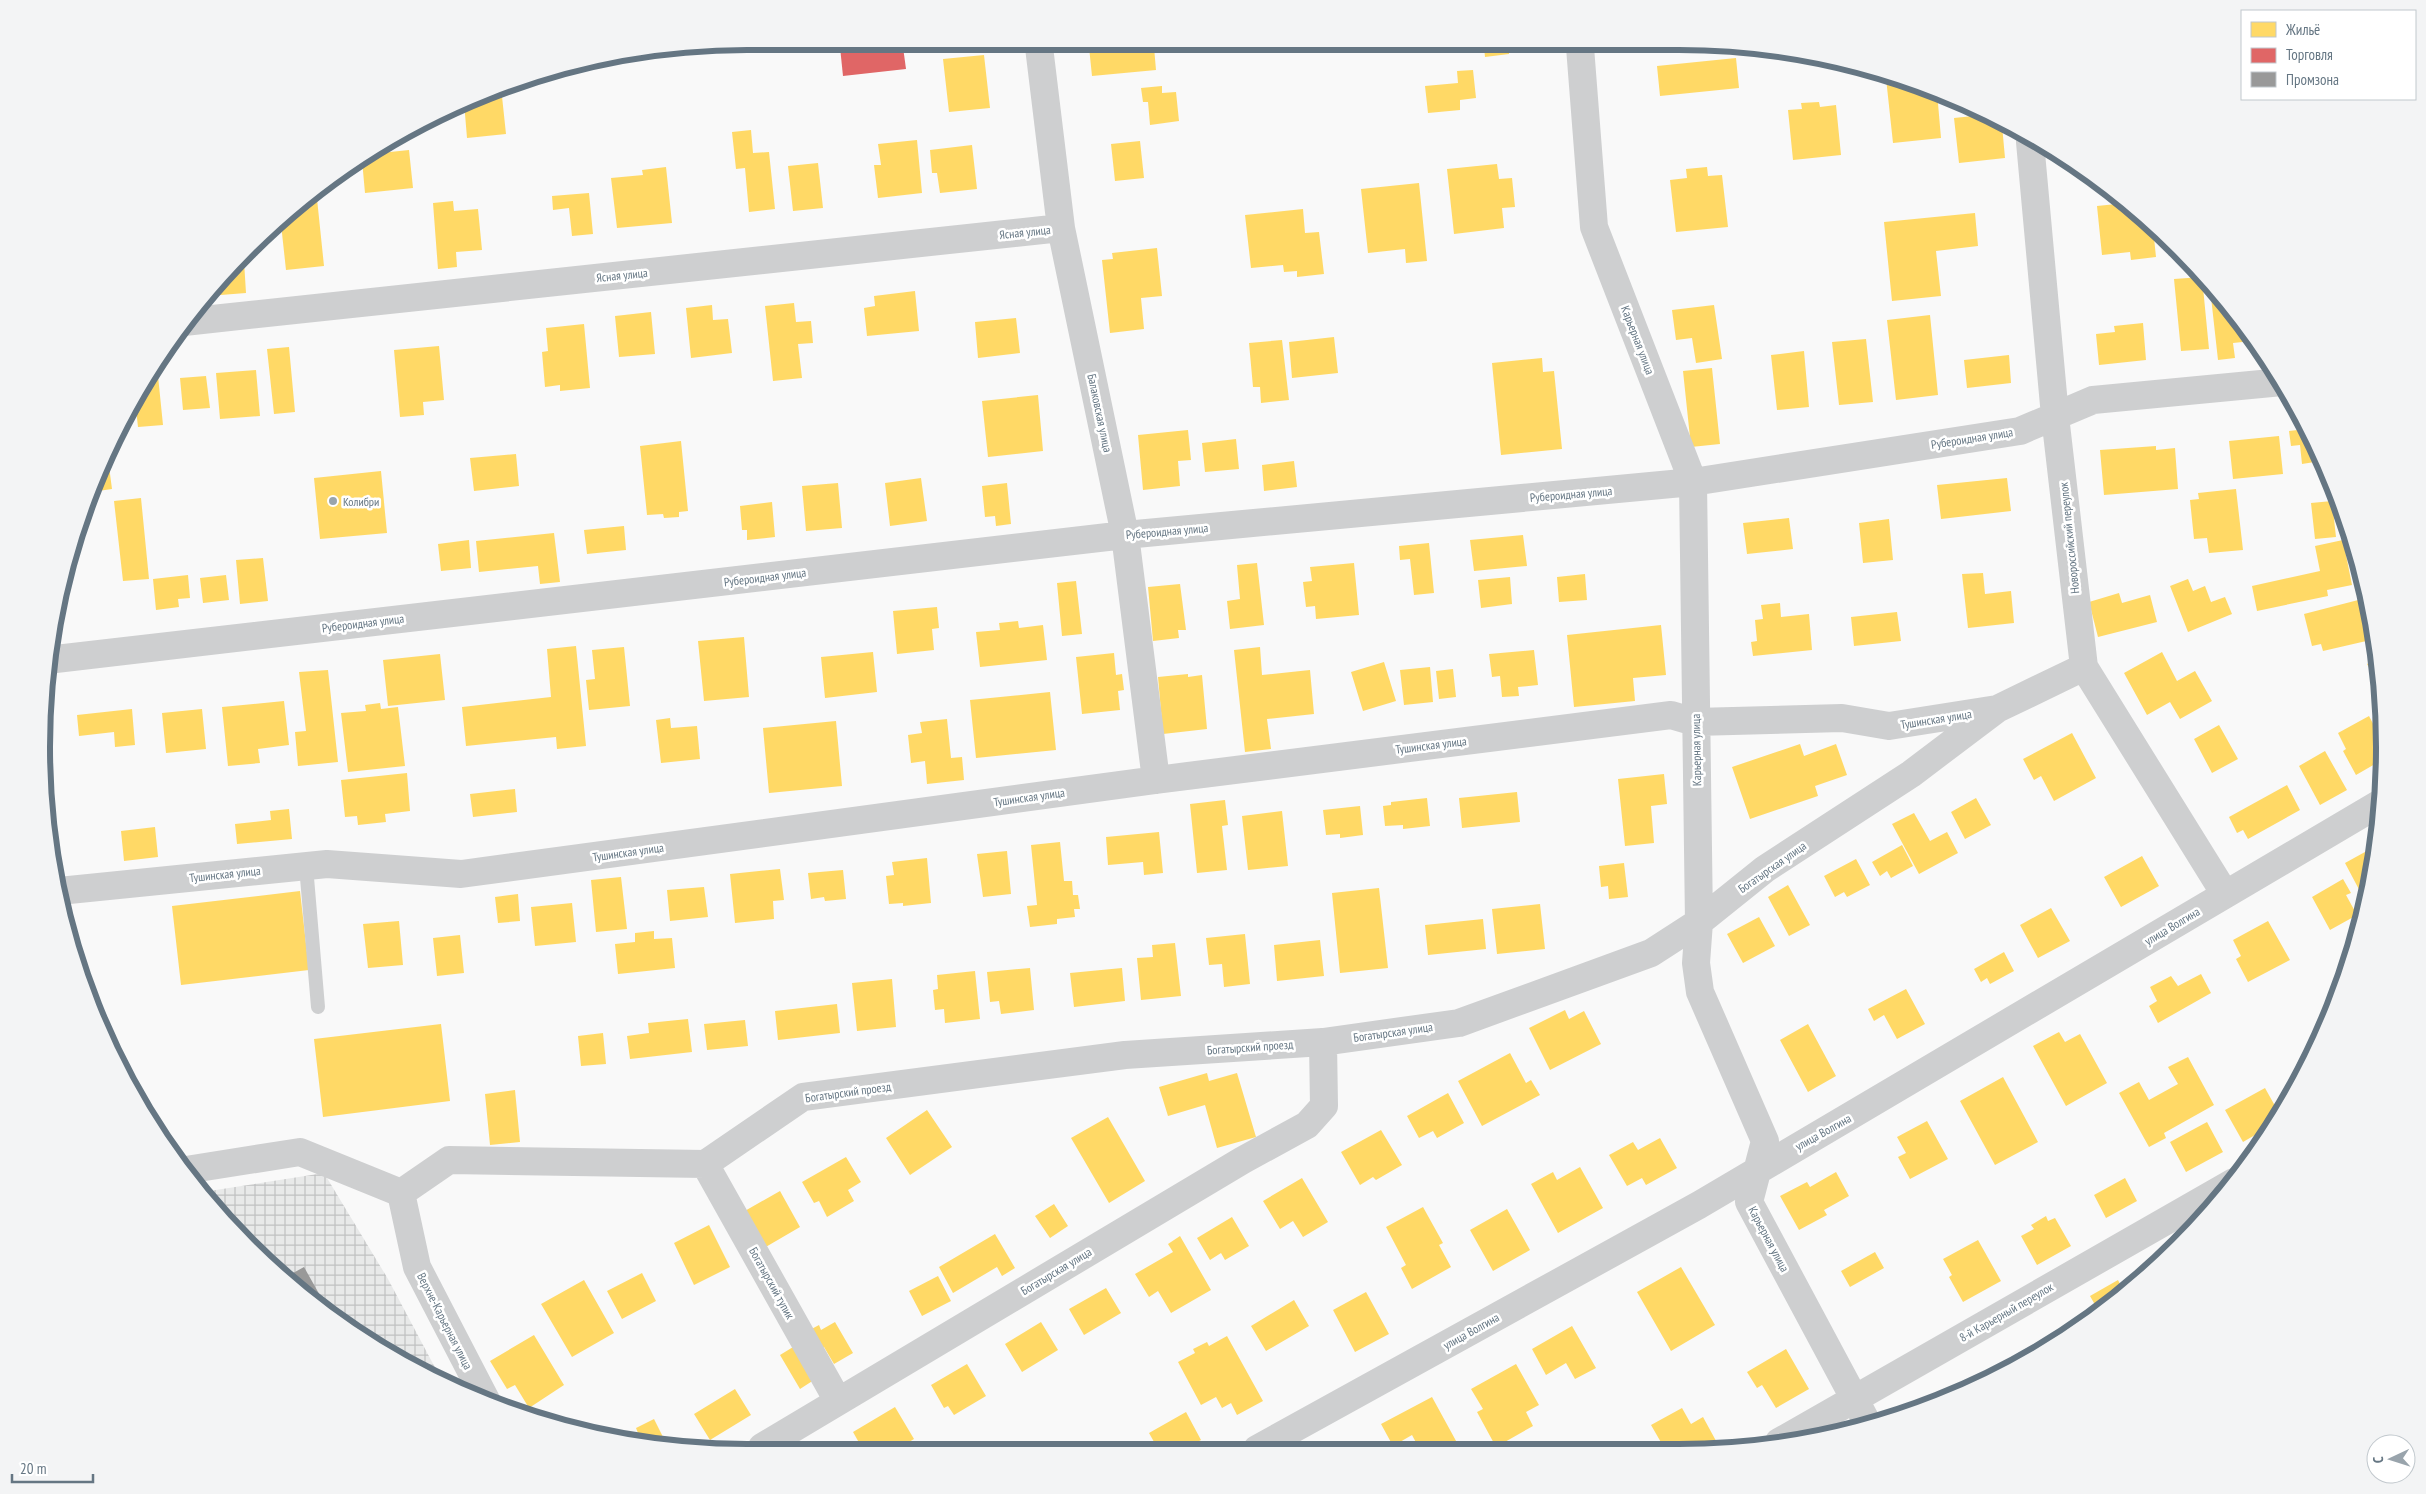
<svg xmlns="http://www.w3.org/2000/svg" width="2426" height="1494" viewBox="0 0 2426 1494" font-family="'PT Sans Narrow',sans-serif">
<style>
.industrial{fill:url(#industrial-grid)}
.homes{fill:#ffd966}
.shops{fill:#e06666}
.industry{fill:#999}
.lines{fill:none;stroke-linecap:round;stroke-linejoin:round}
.lane{stroke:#cecfd0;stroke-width:14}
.street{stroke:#cecfd0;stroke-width:28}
.poi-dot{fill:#99a4ac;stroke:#fff;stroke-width:2}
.labels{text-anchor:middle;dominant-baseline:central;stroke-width:5;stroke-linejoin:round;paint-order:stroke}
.street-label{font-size:12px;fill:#657683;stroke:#fff}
.poi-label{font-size:12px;fill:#657683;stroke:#fff;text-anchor:start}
.rim{fill:none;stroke:#657683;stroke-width:6}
</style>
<defs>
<pattern id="industrial-grid" width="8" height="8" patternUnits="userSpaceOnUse" patternTransform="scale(1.25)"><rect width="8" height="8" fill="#e8e9e9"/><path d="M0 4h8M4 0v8" fill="none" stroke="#c0c1c2"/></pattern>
</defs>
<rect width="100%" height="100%" fill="#f9f9f9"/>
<!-- industrial -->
<path class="industrial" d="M324,1173L388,1279L440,1377L318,1307L248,1246L203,1192Z"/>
<!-- homes -->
<path class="homes" d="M1089,47H1154L1156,70L1092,76Z
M1358,47H1384L1385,49L1359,52Z
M1484,47H1509V54L1485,57Z
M984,55L990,108L949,112L943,59Z
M1736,58L1739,88L1660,96L1657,66Z
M1473,70L1476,98L1460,100V110L1428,113L1425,86L1458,83L1457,71Z
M1886,78L1937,92L1941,138L1893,143Z
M1162,86V93L1176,92L1179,121L1150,125L1148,102H1143L1141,88Z
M501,87L506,134L467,138L464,102Z
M1819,102L1820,107L1836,105L1841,155L1793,160L1788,110L1802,109L1801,103Z
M1983,115L2002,125L2005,158L1959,163L1954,118Z
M751,130L753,153L769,152L775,209L749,212L745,168L736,169L732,132Z
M917,140L922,193L878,198L874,165H881L878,144Z
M1140,141L1144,178L1115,181L1111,144Z
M972,145L977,189L940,193L937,173H932L930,150Z
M409,150L413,188L365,193L362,160L371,154Z
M818,163L823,208L793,211L788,166Z
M1497,164L1499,179L1512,178L1515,207L1502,208L1504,228L1454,234L1447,169Z
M666,167L672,223L617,228L611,178L643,175L642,170Z
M1707,167L1708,176L1722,175L1728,227L1676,232L1670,180L1687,178L1686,169Z
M1419,183L1427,261L1406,263L1405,249L1368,253L1361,189Z
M316,189L324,266L286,270L281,224Z
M589,193L593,234L572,236L569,208L553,210L552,196Z
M453,201L454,211L478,209L482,250L456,252L457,267L438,269L433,203Z
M2126,203L2142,219L2144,229L2153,228L2156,257L2131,260L2130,252L2102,255L2097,206Z
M1303,209L1305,233L1319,232L1324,274L1297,277V271L1284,272L1283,265L1251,268L1245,215Z
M1975,213L1978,246L1936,251L1941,296L1892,301L1884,222Z
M1157,248L1162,296L1141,298L1144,329L1110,333L1102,260L1113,259L1112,253Z
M244,261L246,293L208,296L232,273Z
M2202,277L2209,349L2181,351L2174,279Z
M915,291L919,331L867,336L864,308L875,306L874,296Z
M2220,296L2252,341L2233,343L2235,358L2218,360L2211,297Z
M794,303L796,322L811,321L813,343L798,344L802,378L773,381L765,306Z
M712,305L713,320L728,319L732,353L691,358L686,308Z
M1714,305L1722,359L1696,363L1692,338L1676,340L1672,310Z
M651,312L655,354L619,357L615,316Z
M1930,315L1938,395L1896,400L1887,320Z
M1016,318L1020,353L978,358L975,322Z
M2143,323L2146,360L2099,365L2096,334L2115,332L2114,326Z
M584,324L590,388L560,391V385L545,387L542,352L548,351L546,328Z
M1334,337L1338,373L1292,378L1289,342Z
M1866,339L1873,402L1839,405L1832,342Z
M1282,340L1289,400L1261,403L1260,387H1253L1249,343Z
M439,346L444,400L423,402L424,415L400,417L394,350Z
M289,347L295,412L274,414L267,349Z
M1804,351L1809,407L1777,410L1771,355Z
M2009,355L2011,383L1967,388L1964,360Z
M1542,358L1543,372L1554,371L1562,449L1501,455L1492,363Z
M157,366L163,425L138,427L135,400Z
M1712,368L1720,444L1691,447L1683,371Z
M256,370L260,416L220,419L216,373Z
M206,376L210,408L183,410L180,378Z
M1038,395L1043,451L988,457L982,401Z
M2306,429L2321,461L2302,464L2300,445L2291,446L2289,431Z
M1188,430L1191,460L1178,461L1180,486L1143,490L1138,435Z
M2279,436L2283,474L2233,479L2229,441Z
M1236,439L1239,469L1205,472L1202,443Z
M681,441L688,511L679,512V517L664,518L663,514L647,515L640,446Z
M2156,446V450L2175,448L2178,489L2104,495L2100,450Z
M107,451L112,489L91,492Z
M516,454L519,486L474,491L470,458Z
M1294,461L1297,487L1264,491L1262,465Z
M381,471L387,533L320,539L314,478Z
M921,478L927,521L890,526L885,483Z
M2007,478L2011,511L1941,519L1937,485Z
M838,483L842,528L806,531L802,486Z
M1007,483L1011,524L996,526L995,516L985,517L982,486Z
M2236,489L2243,550L2209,553L2207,538L2194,539L2190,500L2199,499L2198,493Z
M141,498L149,579L123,581L114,501Z
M2332,501L2336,537L2315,539L2311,503Z
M772,502L775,537L747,540V530H742L740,506Z
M1789,518L1793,549L1747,554L1743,523Z
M1889,519L1893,560L1863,563L1859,523Z
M624,526L626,550L587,554L584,530Z
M554,533L560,582L540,584L538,566L479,572L476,541Z
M1523,535L1527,566L1474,571L1470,540Z
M469,540L471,568L441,571L438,544Z
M2343,540L2352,585L2327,590L2328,596L2257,611L2252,586L2320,571L2315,546Z
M1429,543L1434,593L1414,595L1410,559L1400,560L1399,546Z
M263,558L268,601L240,604L236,560Z
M1257,563L1264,625L1230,629L1227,601L1240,599L1237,565Z
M1354,563L1359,615L1316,619L1315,606L1306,607L1303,582L1312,581L1310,567Z
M1983,573L1985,594L2011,591L2014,623L1968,628L1962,574Z
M1585,574L1587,600L1559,602L1557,577Z
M188,575L190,598L178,599L179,607L156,610L153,579Z
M226,575L229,600L203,603L200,578Z
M1510,577L1512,604L1481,608L1478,580Z
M2188,579L2193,591L2205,586L2211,602L2225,597L2232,614L2188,632L2170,586Z
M1076,581L1082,634L1062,636L1057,583Z
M1180,584L1186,630H1178L1179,638L1153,641L1148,587Z
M2119,593L2122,603L2150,595L2157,622L2098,637L2089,602Z
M2366,598L2375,639L2323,651L2321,644L2312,646L2304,614Z
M1780,603L1781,617L1809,614L1812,650L1753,656L1751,642L1757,641L1755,620L1763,619L1761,605Z
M937,607L939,628L932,629L934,650L897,654L893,611Z
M1897,612L1901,641L1854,646L1851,617Z
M1018,621L1019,628L1043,625L1047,660L980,667L976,632L1000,630L999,623Z
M1661,625L1666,675L1633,678L1635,701L1574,707L1567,635Z
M744,637L749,697L704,701L698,641Z
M576,646L586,746L557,749L556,737L466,746L462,707L551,697L547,649Z
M624,647L630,706L589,710L586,680L595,679L592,650Z
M1260,647L1262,675L1310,670L1314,714L1267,719L1271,749L1245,752L1234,650Z
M1534,650L1538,685L1518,687L1519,696L1502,697L1500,676L1492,677L1489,654Z
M873,652L877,692L825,698L821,657Z
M2162,652L2177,681L2195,671L2212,701L2180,719L2170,702L2147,715L2124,673Z
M1114,653L1116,675L1122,674L1124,690L1118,691L1120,710L1082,714L1076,657Z
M440,654L445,700L388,706L383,660Z
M2379,658V667L2380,687L2367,664Z
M1384,662L1396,701L1363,711L1351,672Z
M1430,667L1433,702L1404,705L1400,670Z
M1453,669L1456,697L1439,699L1436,671Z
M328,670L338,762L298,766L295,732L306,731L299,672Z
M1188,674V677L1202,675L1207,729L1163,734L1158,677Z
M1050,692L1056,750L976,758L970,700Z
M284,701L289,745L258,749L260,763L228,766L222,707Z
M380,703L381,709L398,707L405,766L348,772L341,713L366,711L365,705Z
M132,709L135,745L115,747L114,732L79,736L77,715Z
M202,709L206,749L166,753L162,713Z
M2369,716L2381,739L2382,760L2356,775L2343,751L2346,749L2338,733Z
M670,718L671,728L697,726L700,759L661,763L656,720Z
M947,719L951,758L962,757L964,780L927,784L925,761L911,763L908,735L922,733L920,722Z
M836,721L842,786L769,793L763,728Z
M2219,725L2238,759L2212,773L2194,739Z
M2072,733L2096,778L2054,801L2041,776L2034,780L2023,759Z
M1800,744L1804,756L1836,744L1847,775L1815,786L1818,796L1750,819L1732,767Z
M2325,751L2347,790L2320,805L2299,766Z
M407,773L410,811L385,814L386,822L358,825L357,816L345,817L341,780Z
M1664,774L1667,804L1651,806L1654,843L1625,846L1618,779Z
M2287,785L2300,810L2248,839L2243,830L2237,833L2229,817Z
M515,789L517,812L473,817L470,794Z
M1517,792L1520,822L1462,828L1459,798Z
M1427,798L1430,826L1403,829V825L1385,826L1383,806L1391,805V802Z
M1976,798L1991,825L1965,839L1951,812Z
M1225,800L1228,825L1222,826L1227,870L1197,873L1190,804Z
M1360,806L1363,835L1340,838V834L1326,835L1323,810Z
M289,809L292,839L237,844L235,824L271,820L270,811Z
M1282,811L1288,866L1248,870L1242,816Z
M1914,813L1930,841L1947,832L1958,853L1919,874L1892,824Z
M155,827L158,857L124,861L121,831Z
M1159,832L1163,873L1144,875L1143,862L1108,865L1106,837Z
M1060,842L1064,881H1072L1073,895H1078L1080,909H1074L1075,917L1057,919V924L1030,927L1027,906L1037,905L1031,845Z
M1902,845L1913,866L1891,878L1887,871L1880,876L1872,862Z
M2374,847L2366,895L2363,897L2345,863Z
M1007,851L1011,894L983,897L977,854Z
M2142,856L2159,886L2121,907L2104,877Z
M927,858L931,903L903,906V903L889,904L886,876L894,875L892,862Z
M1856,859L1870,885L1847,897L1844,892L1835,897L1824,876Z
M1624,863L1628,897L1609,899L1608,886L1601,887L1599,866Z
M780,869L784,900L773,901L774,919L735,923L730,874Z
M843,870L846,899L825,901L824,897L811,899L808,873Z
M621,877L627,929L596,932L591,880Z
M2343,879L2351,893L2346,895L2357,915L2330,930L2312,897Z
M1788,885L1810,925L1789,936L1768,897Z
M704,887L708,917L670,921L667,890Z
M1379,888L1388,968L1340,973L1332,893Z
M300,891L309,970L181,985L172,906Z
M518,894L520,921L498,923L495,897Z
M572,903L576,942L535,946L531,907Z
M1540,904L1545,949L1497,954L1492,909Z
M2051,908L2070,941L2038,958L2020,925Z
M1759,917L1775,946L1743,963L1727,934Z
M1483,919L1486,949L1428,955L1425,925Z
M399,921L403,965L368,968L363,924Z
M2268,921L2290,960L2248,982L2236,959L2241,956L2233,940Z
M654,931V939L672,938L675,968L618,974L615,944L635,942V933Z
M1245,934L1250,984L1224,987L1222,964L1209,965L1206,938Z
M460,935L464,973L437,976L433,938Z
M1320,940L1324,976L1277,981L1274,945Z
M1175,943L1181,996L1141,1000L1137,958L1153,957L1152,945Z
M2004,952L2014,971L1990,984L1987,978L1981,982L1974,969Z
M1030,968L1034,1010L1001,1014L999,1001L990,1002L987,972Z
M1122,968L1125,1001L1074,1007L1070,973Z
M975,971L980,1019L945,1023L944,1009L935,1010L933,990L938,989L937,975Z
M2201,974L2211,993L2158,1023L2149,1006L2157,1001L2150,987L2171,976L2178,986Z
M892,979L896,1027L857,1031L852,983Z
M1906,989L1925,1024L1897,1039L1884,1015L1874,1021L1868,1009Z
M837,1004L840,1033L778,1040L775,1011Z
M1565,1010L1569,1019L1584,1011L1601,1044L1550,1070L1529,1028Z
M688,1019L692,1052L630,1059L627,1036L649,1033L648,1023Z
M745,1020L748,1046L707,1050L704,1024Z
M441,1024L450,1101L323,1117L314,1039Z
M1808,1024L1836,1076L1808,1092L1780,1040Z
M2059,1032L2065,1042L2080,1034L2107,1083L2066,1106L2033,1046Z
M603,1033L606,1064L581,1066L578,1036Z
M1510,1053L1526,1083L1531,1080L1540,1095L1482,1126L1458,1081Z
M2188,1057L2214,1105L2164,1133L2166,1138L2149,1147L2119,1093L2139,1082L2149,1100L2178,1084L2168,1067Z
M1207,1073L1209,1081L1237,1073L1256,1137L1217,1148L1205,1105L1168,1116L1159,1087Z
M2003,1077L2038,1142L1995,1165L1960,1101Z
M2265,1088L2279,1113L2268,1130L2267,1128L2243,1142L2225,1110Z
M515,1090L520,1142L490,1145L485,1094Z
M1448,1093L1464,1123L1437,1138L1433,1131L1419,1138L1407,1116Z
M927,1110L952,1147L910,1175L886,1138Z
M1108,1117L1145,1181L1109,1203L1071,1138Z
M1927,1121L1948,1159L1910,1179L1898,1157L1906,1153L1897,1137Z
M2207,1122L2223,1152L2186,1172L2170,1142Z
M1381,1130L1402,1165L1376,1180L1373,1177L1360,1185L1341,1152Z
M1660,1138L1677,1168L1646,1185L1642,1178L1627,1186L1609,1155L1633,1142L1638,1150Z
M846,1157L861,1182L848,1190L854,1201L827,1217L819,1201L814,1203L802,1182Z
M1580,1167L1603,1208L1558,1233L1531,1184L1553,1172L1557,1180Z
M1836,1172L1849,1196L1824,1210L1827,1215L1799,1230L1780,1196L1807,1182L1810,1187Z
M1302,1178L1328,1222L1303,1237L1293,1221L1280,1229L1263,1201Z
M2125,1178L2137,1201L2106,1218L2094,1195Z
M780,1191L800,1227L764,1248L743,1212Z
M1054,1204L1068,1226L1050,1238L1035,1216Z
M1423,1207L1443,1243L1439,1245L1451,1267L1412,1289L1401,1268L1406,1265L1386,1227Z
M1507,1209L1530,1250L1493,1271L1470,1230Z
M2046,1216L2048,1221L2055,1218L2071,1246L2037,1265L2021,1236L2034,1229L2031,1225Z
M1232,1217L1249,1246L1225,1260L1221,1253L1210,1260L1197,1238Z
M709,1225L730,1267L694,1285L674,1243Z
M995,1234L1015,1268L1002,1276L997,1267L953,1293L939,1267Z
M1180,1236L1211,1290L1171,1313L1158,1291L1149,1297L1135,1274L1173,1252L1168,1244Z
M1978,1240L2001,1281L1963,1302L1949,1277L1952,1275L1943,1259Z
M1875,1252L1884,1268L1850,1287L1841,1271Z
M1681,1267L1715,1325L1671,1351L1637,1292Z
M642,1273L656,1301L622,1319L607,1291Z
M938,1276L951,1301L922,1316L909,1291Z
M584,1280L614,1333L572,1357L541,1304Z
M2118,1280L2124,1292L2098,1310L2090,1296Z
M1106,1288L1121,1313L1084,1335L1069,1309Z
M1366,1292L1389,1334L1355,1352L1333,1310Z
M1294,1300L1309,1326L1266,1351L1251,1326Z
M835,1322L853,1353L834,1364L824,1347L818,1351L806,1332L819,1325L821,1330Z
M1041,1322L1058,1350L1022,1372L1005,1344Z
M1572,1326L1596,1368L1575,1379L1566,1363L1546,1375L1532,1349Z
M534,1335L564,1385L529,1408L515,1385L507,1389L490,1361Z
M1227,1336L1263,1401L1237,1415L1231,1403L1222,1408L1216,1397L1201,1405L1178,1362L1195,1353L1193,1349L1207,1342L1209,1346Z
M798,1344L817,1378L800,1389L780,1355Z
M2031,1348L2035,1356L2000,1371L1998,1366Z
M1786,1349L1809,1389L1776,1408L1762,1385L1757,1388L1747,1372Z
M967,1364L986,1396L954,1415L948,1406L944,1408L931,1385Z
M1516,1364L1539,1405L1526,1412L1533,1426L1496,1447L1477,1412L1483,1409L1471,1389Z
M735,1389L751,1415L710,1440L694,1414Z
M1432,1397L1461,1450H1420L1412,1435L1393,1446L1381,1424Z
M895,1407L914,1439L899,1448H862L853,1432Z
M1682,1408L1691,1424L1703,1417L1721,1450L1666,1451L1651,1425Z
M1186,1412L1201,1440L1184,1449H1158L1149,1433Z
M654,1419L668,1447H655L626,1439L638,1433L636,1428Z
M1113,1443L1116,1449H1103Z"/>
<!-- shops -->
<path class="shops" d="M840,47H903L906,69L843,76Z"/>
<!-- industry -->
<path class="industry" d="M304,1267L331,1315L318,1307L284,1278Z"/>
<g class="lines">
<!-- lane -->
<path class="lane" d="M306,866L318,1007"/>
<!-- street -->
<path class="street" d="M1039,47L1061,228L1125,535L1156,780
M1580,47L1594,227L1693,482L1699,922L1696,963L1700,992L1765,1141L1749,1202L1869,1426
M2030,142L2055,416L2084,667L2225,894
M184,322L1061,228
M47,660L1125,535L1693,482L2020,431L2093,400L2282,382
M59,891L327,864L461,874L1156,780L1671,715L1695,722L1842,718L1889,726L1997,709
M705,1164L838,1401
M186,1170L300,1152L401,1193
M401,1193L449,1160L705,1164L803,1097L1125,1055L1323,1042L1459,1023L1651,953L1699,922L1765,869L1911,774L1997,709L2084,667
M401,1193L417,1267L487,1402
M1779,1442L2234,1182
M762,1447L1243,1160L1307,1125L1324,1106L1323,1042
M1257,1449L1699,1205L2382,802"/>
</g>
<!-- markers -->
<circle class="poi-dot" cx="333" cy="501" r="5"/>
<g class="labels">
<!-- street labels -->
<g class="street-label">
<text transform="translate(1025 232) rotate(-6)">Ясная улица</text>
<text transform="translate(622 275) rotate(-6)">Ясная улица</text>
<text transform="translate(1638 340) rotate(69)">Карьерная улица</text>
<text transform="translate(1100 413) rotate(78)">Балаковская улица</text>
<text transform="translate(1972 438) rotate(-9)">Рубероидная улица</text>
<text transform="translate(1571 494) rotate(-5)">Рубероидная улица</text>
<text transform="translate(1167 531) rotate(-5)">Рубероидная улица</text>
<text transform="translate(2069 538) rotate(-96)">Новороссийский переулок</text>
<text transform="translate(765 577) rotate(-7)">Рубероидная улица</text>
<text transform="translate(363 623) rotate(-7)">Рубероидная улица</text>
<text transform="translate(1936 719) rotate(-9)">Тушинская улица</text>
<text transform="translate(1431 745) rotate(-7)">Тушинская улица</text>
<text transform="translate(1696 750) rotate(-91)">Карьерная улица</text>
<text transform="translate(1029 797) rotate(-8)">Тушинская улица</text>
<text transform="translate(628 852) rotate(-8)">Тушинская улица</text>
<text transform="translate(1772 867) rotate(-35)">Богатырская улица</text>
<text transform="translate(225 874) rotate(-6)">Тушинская улица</text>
<text transform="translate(2172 926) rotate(-31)">улица Волгина</text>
<text transform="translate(1393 1032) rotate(-8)">Богатырская улица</text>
<text transform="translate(1250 1047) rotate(-4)">Богатырский проезд</text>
<text transform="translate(848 1092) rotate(-8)">Богатырский проезд</text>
<text transform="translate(1823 1132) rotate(-29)">улица Волгина</text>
<text transform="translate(1769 1239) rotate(62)">Карьерная улица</text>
<text transform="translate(1056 1271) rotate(-31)">Богатырская улица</text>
<text transform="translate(772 1283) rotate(61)">Богатырский тупик</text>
<text transform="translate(2006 1312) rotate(-30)">8-й Карьерный переулок</text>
<text transform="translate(445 1321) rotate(63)">Верхне-Карьерная улица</text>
<text transform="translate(1471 1331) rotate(-29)">улица Волгина</text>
</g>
<!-- poi labels -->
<g class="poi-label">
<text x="343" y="501">Колибри</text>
</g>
</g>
<!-- crop -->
<path d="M0 0H2426V1494H0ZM747 50H1679A697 697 0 0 1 2376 747V747A697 697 0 0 1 1679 1444H747A697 697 0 0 1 50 747V747A697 697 0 0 1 747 50Z" fill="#f3f4f5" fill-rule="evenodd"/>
<path class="rim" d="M747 50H1679A697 697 0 0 1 2376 747V747A697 697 0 0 1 1679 1444H747A697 697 0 0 1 50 747V747A697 697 0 0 1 747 50Z"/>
<!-- legend -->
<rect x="2241" y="10" width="175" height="90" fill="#ffffff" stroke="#c1c8cd"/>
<rect x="2251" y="22" width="25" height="15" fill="#ffd966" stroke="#c1c8cd"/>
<text x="2286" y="35" font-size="15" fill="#657683">Жильё</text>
<rect x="2251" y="48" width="25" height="15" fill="#e06666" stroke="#c1c8cd"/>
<text x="2286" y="60" font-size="15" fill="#657683">Торговля</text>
<rect x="2251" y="72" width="25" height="15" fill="#999999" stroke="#c1c8cd"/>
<text x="2286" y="85" font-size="15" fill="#657683">Промзона</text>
<!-- north arrow -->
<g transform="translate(2391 1459) rotate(266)"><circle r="24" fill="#ffffff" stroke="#c1c8cd"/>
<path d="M0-4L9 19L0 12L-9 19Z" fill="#99a4ac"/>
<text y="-8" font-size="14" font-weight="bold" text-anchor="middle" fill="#657683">С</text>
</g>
<!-- scale -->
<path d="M12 1474v8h81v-8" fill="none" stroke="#657683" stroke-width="2.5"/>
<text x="20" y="1474" font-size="15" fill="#657683" stroke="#ffffff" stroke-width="4" paint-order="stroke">20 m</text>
</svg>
